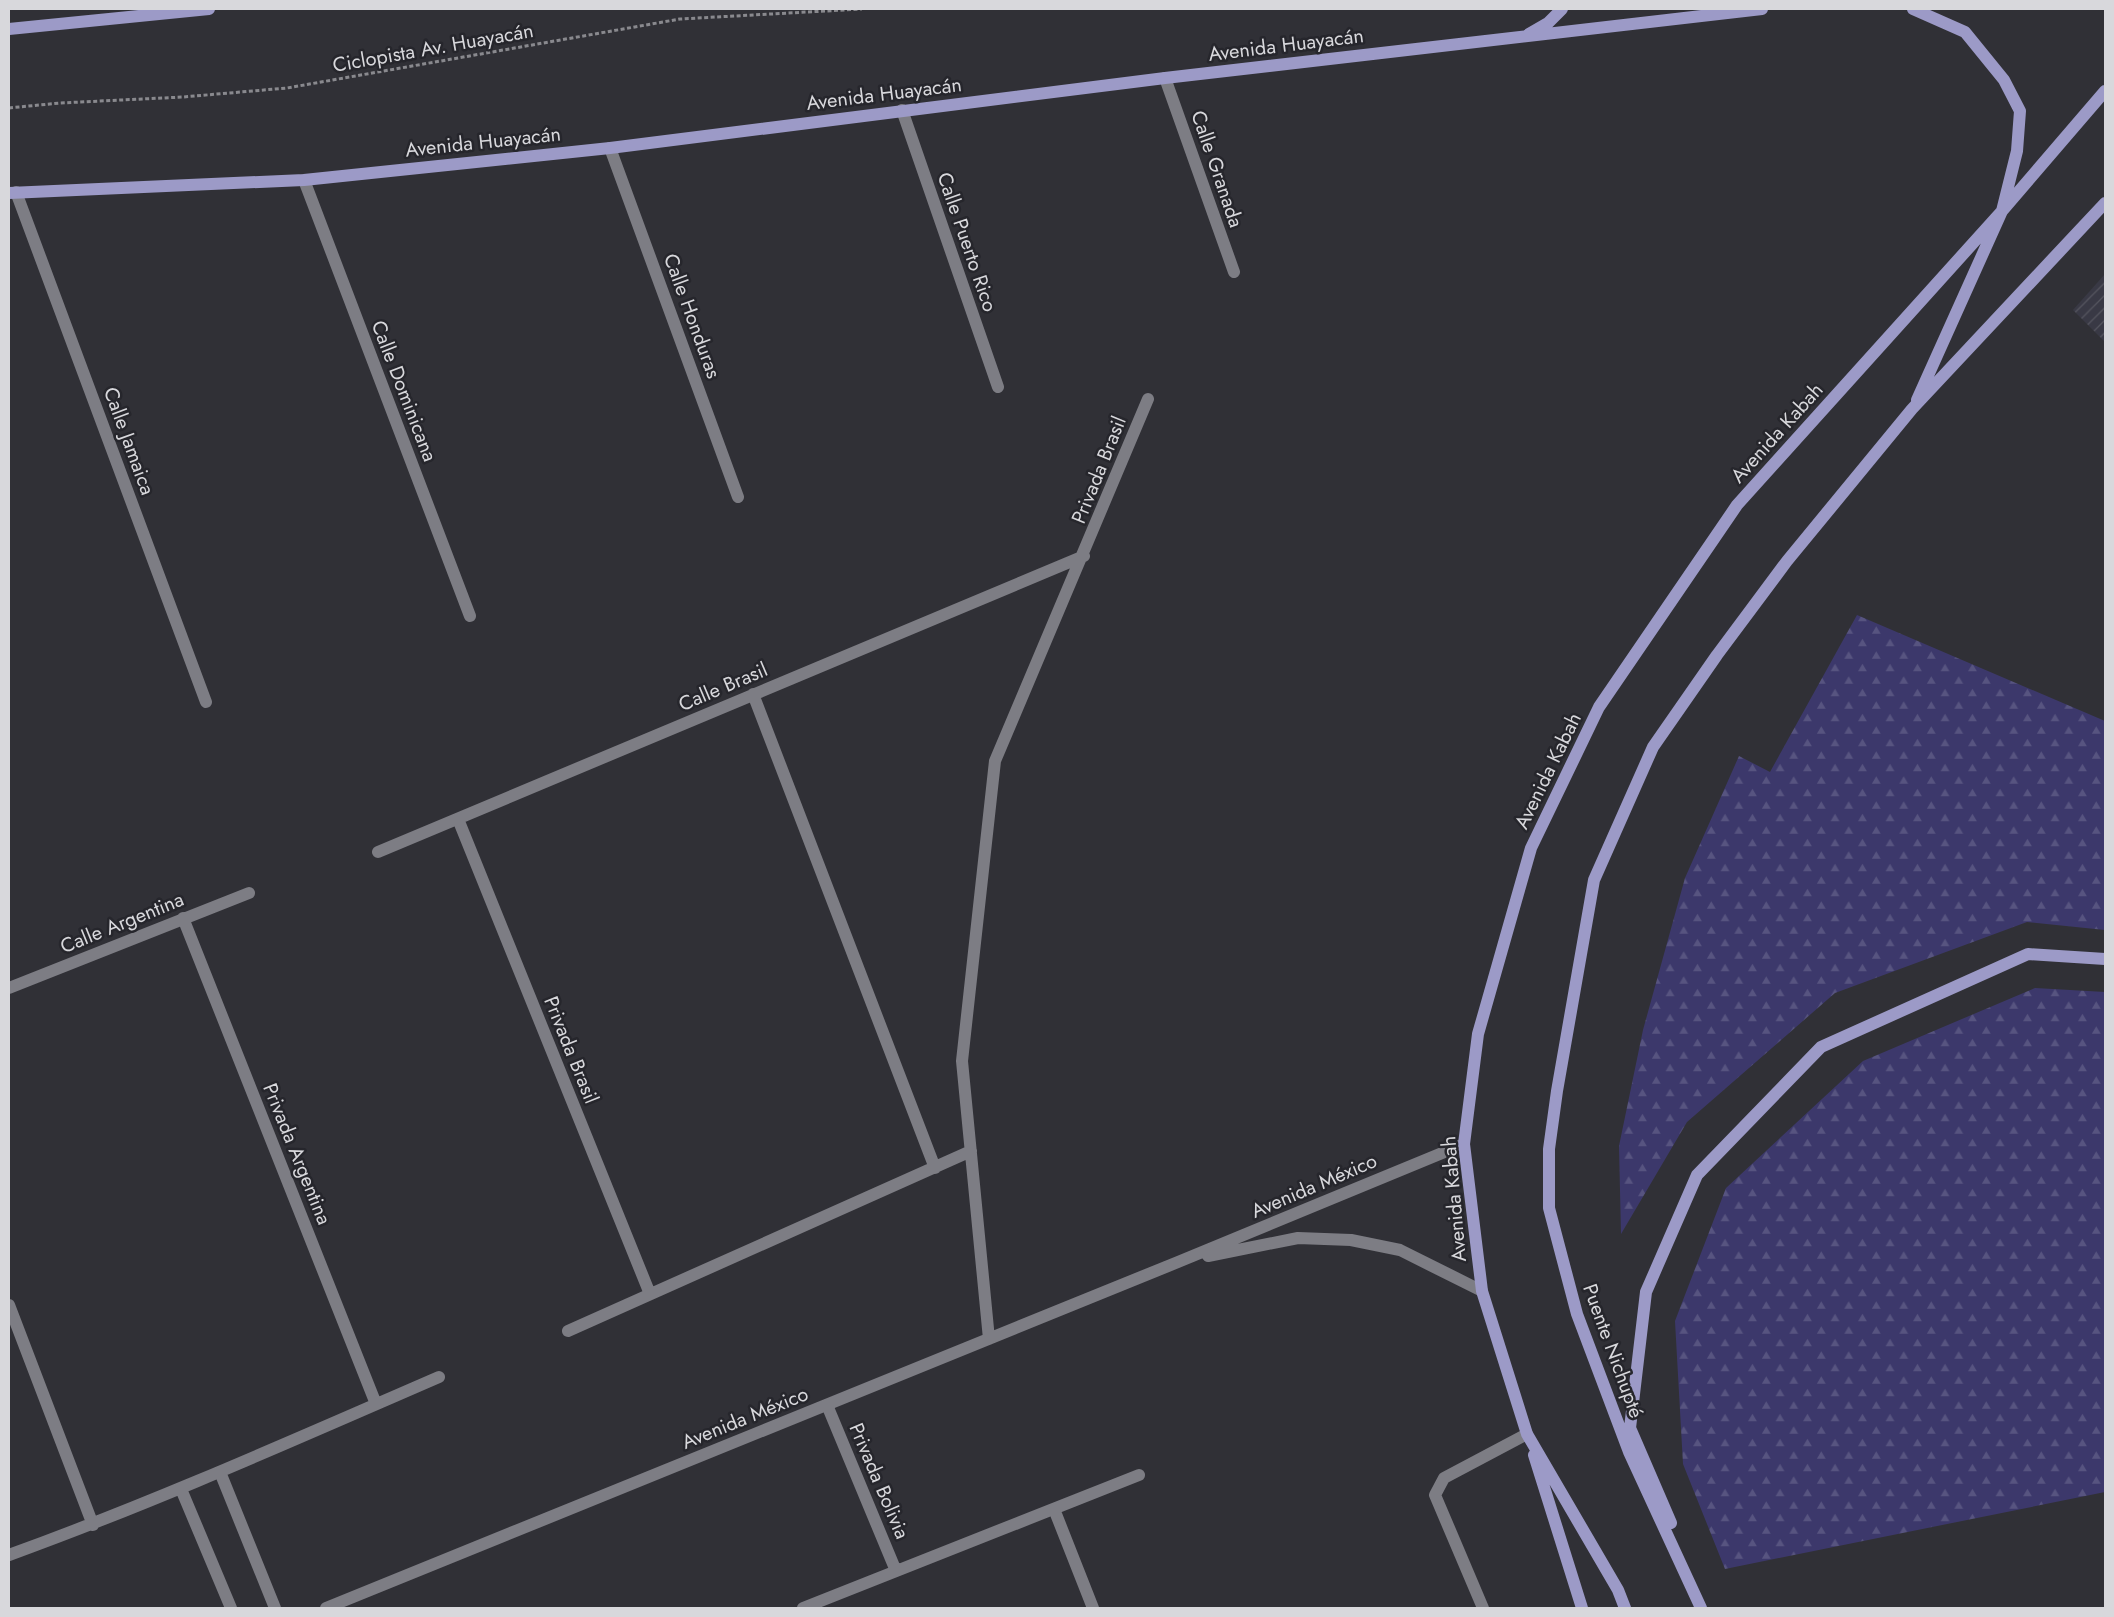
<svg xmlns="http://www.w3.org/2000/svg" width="2114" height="1617" viewBox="0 0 2114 1617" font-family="Jost,sans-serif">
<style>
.industrial{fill:url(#industrial-furrows)}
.forest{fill:url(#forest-firs)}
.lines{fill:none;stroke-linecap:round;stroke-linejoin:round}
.path{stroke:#89898e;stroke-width:3;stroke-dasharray:4 2.5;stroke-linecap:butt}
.minor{stroke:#7d7d84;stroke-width:12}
.major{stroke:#9c9ac7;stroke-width:12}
.labels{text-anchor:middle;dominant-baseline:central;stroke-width:5;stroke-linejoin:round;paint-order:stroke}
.street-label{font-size:20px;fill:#d8d8dc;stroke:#26262c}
</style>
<defs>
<pattern id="industrial-furrows" width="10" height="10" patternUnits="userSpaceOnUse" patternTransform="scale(1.25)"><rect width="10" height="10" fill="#393945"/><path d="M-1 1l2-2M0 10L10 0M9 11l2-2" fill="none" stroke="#55555f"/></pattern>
<pattern id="forest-firs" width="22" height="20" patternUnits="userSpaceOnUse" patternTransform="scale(1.25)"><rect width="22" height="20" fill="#3c386b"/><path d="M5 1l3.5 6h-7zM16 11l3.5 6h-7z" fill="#575480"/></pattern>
</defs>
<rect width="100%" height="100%" fill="#303036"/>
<!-- industrial -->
<path class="industrial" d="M2105,274V342L2073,310Z"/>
<!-- forest -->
<path class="forest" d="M1857,615L2105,721V930L2027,922L1835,993L1687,1122L1621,1234L1619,1146L1643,1030L1685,878L1739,756L1770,772Z
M2035,988L2105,992V1492L1725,1569L1683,1464L1675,1321L1726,1188L1863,1061Z"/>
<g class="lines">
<!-- path -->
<path class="path" d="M9,108L60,103L183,97L287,88L680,19L862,9"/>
<!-- minor -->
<path class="minor" d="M1165,78L1234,272
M902,110L998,387
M610,148L738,497
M304,180L470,616
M16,192L206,702
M753,694L935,1168
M458,819L650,1294
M378,852L1084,556
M183,918L376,1404
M9,988L249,893
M1208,1256L1298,1238L1351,1240L1400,1250L1482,1291
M9,1305L93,1525
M568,1331L971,1151
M989,1339L962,1061L995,761L1148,399
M827,1405L896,1571
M220,1472L275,1608
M181,1489L231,1608
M1054,1509L1093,1608
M9,1555C155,1502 296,1439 439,1377
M326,1608L1178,1262L1464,1144
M803,1608L1139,1475
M1483,1608L1435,1495L1444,1478L1527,1434"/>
<!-- major -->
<path class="major" d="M1913,9L1965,32L2004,80L2020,111L2017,151L2002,211L1917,400
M9,29L209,9
M1529,34L1548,23L1562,9
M9,193L304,180L610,148L1165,78L1762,9
M1534,1455L1582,1608
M1671,1523L1630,1428L1646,1292L1697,1175L1821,1047L2028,954L2105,959
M1625,1608L1618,1590L1527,1434L1482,1291L1464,1144L1478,1034L1531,848L1599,707L1737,505L2002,211L2105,91
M1701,1608L1629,1452L1577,1314L1549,1208V1149L1557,1091L1594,880L1653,747L1717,655L1787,561L1912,409L2105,203"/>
</g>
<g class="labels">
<!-- street labels -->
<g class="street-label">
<text transform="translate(1286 45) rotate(-7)">Avenida Huayacán</text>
<text transform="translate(433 48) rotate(-10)">Ciclopista Av. Huayacán</text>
<text transform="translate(884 94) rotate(-7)">Avenida Huayacán</text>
<text transform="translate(483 142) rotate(-6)">Avenida Huayacán</text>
<text transform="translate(1217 169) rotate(71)">Calle Granada</text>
<text transform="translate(967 242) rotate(71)">Calle Puerto Rico</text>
<text transform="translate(692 316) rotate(70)">Calle Honduras</text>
<text transform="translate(404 391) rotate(69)">Calle Dominicana</text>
<text transform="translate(1777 433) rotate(-48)">Avenida Kabah</text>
<text transform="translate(129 441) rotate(70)">Calle Jamaica</text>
<text transform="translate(1099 470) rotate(-68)">Privada Brasil</text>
<text transform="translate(723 687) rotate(-23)">Calle Brasil</text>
<text transform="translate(1548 771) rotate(-64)">Avenida Kabah</text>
<text transform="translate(122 923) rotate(-22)">Calle Argentina</text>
<text transform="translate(571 1050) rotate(68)">Privada Brasil</text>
<text transform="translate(297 1154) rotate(68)">Privada Argentina</text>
<text transform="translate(1314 1186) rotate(-23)">Avenida México</text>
<text transform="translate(1454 1199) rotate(-95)">Avenida Kabah</text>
<text transform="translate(1613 1351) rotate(70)">Puente Nichupté</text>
<text transform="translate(745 1418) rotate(-22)">Avenida México</text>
<text transform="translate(879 1481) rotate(67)">Privada Bolivia</text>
</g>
</g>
<!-- border -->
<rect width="2114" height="1617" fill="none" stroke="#d8d8dc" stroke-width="20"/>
</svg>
